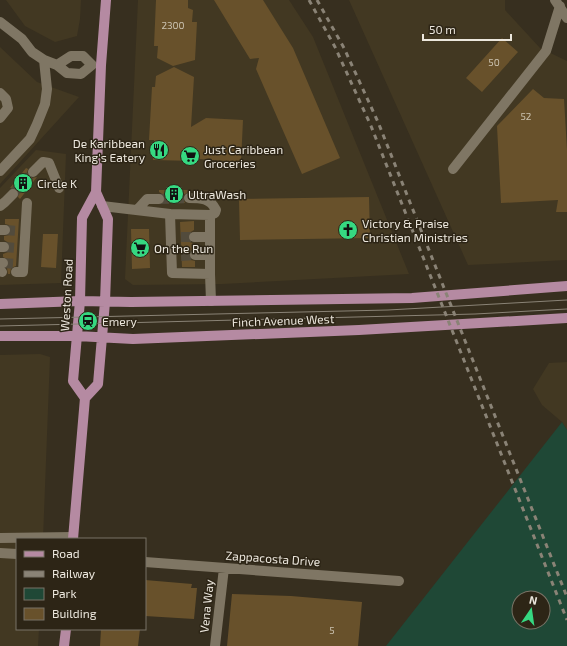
<svg xmlns="http://www.w3.org/2000/svg" width="567" height="646" viewBox="0 0 567 646" font-family="'Exo 2',sans-serif">
<style>
.built{fill:#423822}
.green{fill:#1f4836;fill-rule:evenodd}
.building{fill:#68512b}
.lines{fill:none;stroke-linecap:round;stroke-linejoin:round}
.minor-tunnel{stroke:#524b3c;stroke-width:10;stroke-dasharray:10 5;stroke-linecap:butt}
.minor{stroke:#7f7664;stroke-width:10}
.major{stroke:#b58aa2;stroke-width:10}
.tram{stroke:#8a8376;stroke-width:1}
.rail{stroke:#8a8376;stroke-width:3;stroke-dasharray:5 5;stroke-linecap:butt}
.labels{text-anchor:middle;dominant-baseline:central;stroke-width:3;stroke-linejoin:round;paint-order:stroke}
.number-label{font-size:10px;fill:#cbc2b0}
.poi-label{font-size:12px;fill:#ece7dd;stroke:#2d2516;text-anchor:start}
.street-label{font-size:12px;fill:#ece7dd;stroke:#2d2516}
</style>
<rect width="100%" height="100%" fill="#372f1f"/>
<!-- built -->
<path class="built" d="M6,0H81L80,19L77,36L55,42L25,26Z
M138,0H289L313,37L409,274L222,284L133,285L125,279Z
M349,0H505V10L540,48L567,61V260L468,265Z
M0,47L37,82L79,97L0,184Z
M36,150L66,154L61,283L0,285V188Z
M40,354L50,357L43,539H17V629H39L38,646H0V355Z
M567,362V430L562,422L542,405L533,389L549,363Z"/>
<!-- green -->
<path class="green" d="M562,422L567,430V646H386ZM519,598H543V622H519Z"/>
<!-- building -->
<path class="building" d="M156,0H188V8L193,10L192,22H197L195,60L173,66L157,58L158,46H154Z
M214,0H263L293,48L340,158L302,174L256,69L259,58L250,59Z
M502,38L518,52L482,92L466,78Z
M174,67L194,77L191,127L206,118L243,120L241,162L198,159L196,161L153,160L154,140H149L152,87H155L156,76Z
M533,89L544,98L564,99L567,150V212H556L558,200L501,203L497,126Z
M26,168L28,169L27,173L29,177L32,178L37,177L20,199L18,197L19,193L18,190L14,188H10Z
M159,190H189V192L183,195V198L185,203H164L165,199V196L159,192Z
M369,197L370,238L240,240L239,199Z
M5,219H19L16,266L11,268L10,274H8L7,268L9,263V260L3,257V254L8,252L10,247L9,243L4,240V236L9,235L11,230L9,225L5,224Z
M194,221V230L189,233L188,237L190,242L194,244L195,249L190,251L189,255L191,260L195,261V267H182L180,222Z
M131,229H149L150,268L132,269Z
M43,234H58L56,268L41,267Z
M145,580L192,584L191,588H197L194,619L145,616Z
M232,594L291,596L362,602L358,646H227Z
M101,629H140L138,646H100Z"/>
<g class="lines">
<!-- minor-tunnel -->
<path class="minor-tunnel" d="M13,194L33,172
M159,199L189,198
M5,230L18,231
M181,237H194
M4,247L17,248
M181,256L195,255
M3,263L17,264"/>
<!-- minor -->
<path class="minor" d="M555,0L567,18
M0,22L22,39L32,52L44,60L57,65L67,73L81,74L92,65L83,56H71L57,65
M0,93L6,99L8,108L0,118
M453,169L546,51L560,6
M0,171L30,139L37,124L45,104L47,89L44,60
M33,172L43,162L49,163L59,188
M0,206L5,202L13,194
M102,206L170,214L172,273L210,274L211,301
M137,210L147,199H159
M170,214L210,215L215,213L216,210C210,198 201,198 189,198
M0,230H5
M194,237H210
M0,247H4
M195,255H210
M0,263H3
M0,271L2,272
M16,272H23L27,203
M210,274V215
M0,538L73,537
M0,553L17,554
M145,562L399,581
M215,646L224,568"/>
<!-- major -->
<path class="major" d="M0,304L80,301L131,302L412,298L567,286
M0,336H77L133,339L359,330L567,318
M85,398L73,381L80,301L82,218L96,192
M73,539L85,398L98,384L105,302L108,219L96,192L101,65L106,0
M64,646L66,629"/>
<!-- tram -->
<path class="tram" d="M0,319L388,310L567,300
M0,326L475,314L567,309"/>
<!-- rail -->
<path class="rail" d="M309,0L335,47L371,126L567,620
M317,0L344,48L378,122L567,597"/>
</g>
<!-- icons -->
<defs>
<symbol id="restaurant-disc" viewBox="-11 -11 22 22"><circle r="9.5" fill="#36d881" stroke="#2d2516"/><path d="M-5-6h1v4h1v-4h1v4h1v-4h1v5L-1.5 .5V6h-2V.5L-5-1ZM5-6V6H3V1.5H1.5Q1.5-4 5-6Z" fill="#111"/></symbol>
<symbol id="supermarket-disc" viewBox="-11 -11 22 22"><circle r="9.5" fill="#36d881" stroke="#2d2516"/><path d="M-6-5.5h2.5l.6 2H6L4.5 2H-2.5L-4.4-4H-6ZM-1.5 3.2a1.3 1.3 0 1 0 .1 0ZM3 3.2a1.3 1.3 0 1 0 .1 0Z" fill="#111"/></symbol>
<symbol id="building-disc" viewBox="-11 -11 22 22"><circle r="9.5" fill="#36d881" stroke="#2d2516"/><path d="M-4-6H4V6H1V3H-1V6H-4ZM-2.5-4.3h1.7v1.8h-1.7ZM.8-4.3h1.7v1.8H.8ZM-2.5-1h1.7V.8h-1.7ZM.8-1h1.7V.8H.8Z" fill="#111"/></symbol>
<symbol id="church-disc" viewBox="-11 -11 22 22"><circle r="9.5" fill="#36d881" stroke="#2d2516"/><path d="M-1.2-6h2.4v3.5h3.3v2.4h-3.3V6h-2.4V-.1h-3.3v-2.4h3.3Z" fill="#111"/></symbol>
<symbol id="station-disc" viewBox="-11 -11 22 22"><circle r="9.5" fill="#36d881" stroke="#2d2516"/><path d="M-3-6H3Q5-6 5-4V2Q5 4 3 4L4.5 6H3L1.5 4h-3L-3 6H-4.5L-3 4Q-5 4-5 2V-4Q-5-6-3-6ZM-3.5-4v3h7v-3ZM-3.5 1v1.5H-2V1ZM2 1v1.5H3.5V1Z" fill="#111"/></symbol>
</defs>
<g fill-rule="evenodd">
<use href="#restaurant-disc" x="148" y="139" width="22" height="22"/>
<use href="#supermarket-disc" x="179" y="145" width="22" height="22"/>
<use href="#building-disc" x="12" y="172" width="22" height="22"/>
<use href="#building-disc" x="163" y="183" width="22" height="22"/>
<use href="#church-disc" x="337" y="219" width="22" height="22"/>
<use href="#supermarket-disc" x="129" y="237" width="22" height="22"/>
<use href="#station-disc" x="77" y="310" width="22" height="22"/>
</g>
<g class="labels">
<!-- number labels -->
<g class="number-label">
<text x="173" y="25">2300</text>
<text x="494" y="62">50</text>
<text x="526" y="116">52</text>
<text x="332" y="630">5</text>
</g>
<!-- poi labels -->
<g class="poi-label">
<text x="145" y="143" text-anchor="end">De Karibbean<tspan x="145" dy="14">King's Eatery</tspan></text>
<text x="204" y="149">Just Caribbean<tspan x="204" dy="14">Groceries</tspan></text>
<text x="37" y="183">Circle K</text>
<text x="188" y="194">UltraWash</text>
<text x="362" y="223">Victory &amp; Praise<tspan x="362" dy="14">Christian Ministries</tspan></text>
<text x="154" y="248">On the Run</text>
<text x="102" y="321">Emery</text>
</g>
<!-- street labels -->
<g class="street-label">
<text transform="translate(66 295) rotate(-87)">Weston Road</text>
<text transform="translate(283 320) rotate(-2)">Finch Avenue West</text>
<text transform="translate(273 558) rotate(4)">Zappacosta Drive</text>
<text transform="translate(206 606) rotate(-84)">Vena Way</text>
</g>
</g>
<!-- legend -->
<rect x="16" y="538" width="130" height="92" fill="#2d2516" stroke="#797366"/>
<rect x="24" y="551" width="20" height="6" fill="#b58aa2" stroke="#797366"/>
<text x="52" y="558" font-size="12" fill="#ece7dd">Road</text>
<rect x="24" y="571" width="20" height="6" fill="#8a8376" stroke="#797366"/>
<text x="52" y="578" font-size="12" fill="#ece7dd">Railway</text>
<rect x="24" y="588" width="20" height="12" fill="#1f4836" stroke="#797366"/>
<text x="52" y="598" font-size="12" fill="#ece7dd">Park</text>
<rect x="24" y="608" width="20" height="12" fill="#68512b" stroke="#797366"/>
<text x="52" y="618" font-size="12" fill="#ece7dd">Building</text>
<!-- north arrow -->
<g transform="translate(531 610) rotate(13)"><circle r="19" fill="#2d2516" stroke="#797366"/>
<path d="M0-3L7 15L0 10L-7 15Z" fill="#36d881"/>
<text y="-6" font-size="11" font-weight="bold" text-anchor="middle" fill="#ece7dd">N</text>
</g>
<!-- scale -->
<path d="M423 34v6h88v-6" fill="none" stroke="#ece7dd" stroke-width="2"/>
<text x="429" y="34" font-size="12" fill="#ece7dd" stroke="#2d2516" stroke-width="3" paint-order="stroke">50 m</text>
</svg>
